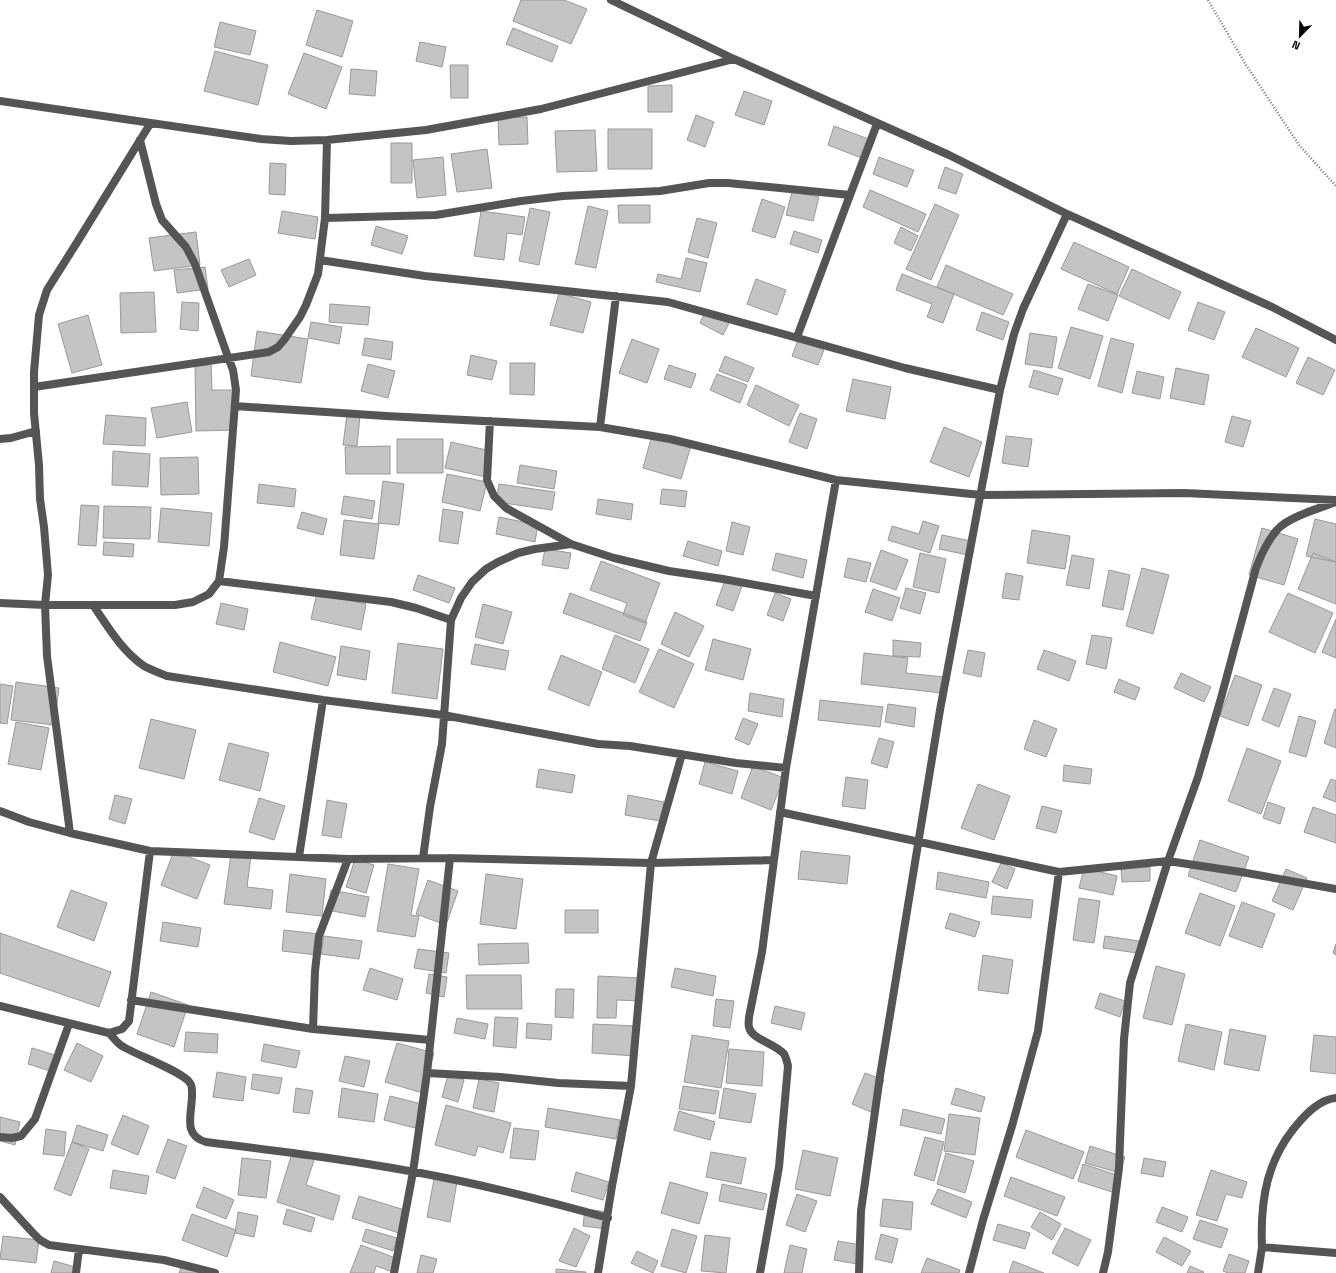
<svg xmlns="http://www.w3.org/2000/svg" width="1336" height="1273" viewBox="0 0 1336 1273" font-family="'Space Grotesk',sans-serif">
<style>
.building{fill:#c4c4c4;stroke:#999}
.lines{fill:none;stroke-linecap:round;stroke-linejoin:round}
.path{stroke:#777;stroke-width:2.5;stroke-dasharray:1 2;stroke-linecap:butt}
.minor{stroke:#555;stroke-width:8}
</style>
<rect width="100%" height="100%" fill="#fff"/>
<!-- building -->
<path class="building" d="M521,0H564L587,9L571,44L513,21Z
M317,10L353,21L342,57L306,45Z
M220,22L256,31L250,55L214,47Z
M513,28L558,46L552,62L506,44Z
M420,42L446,47L442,67L416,61Z
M215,51L268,65L258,105L204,91Z
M304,53L342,67L326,109L288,94Z
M450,65H468V98H451Z
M351,69L377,71L375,96L349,94Z
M672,85V112H648V86Z
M744,91L772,101L764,125L735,115Z
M696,115L714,122L705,147L687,140Z
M527,117L528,144L499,145L498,118Z
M834,126L871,140L864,159L828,145Z
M608,129H652V169H608Z
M595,130L597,171L557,172L555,131Z
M391,143H412V183H391Z
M487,149L492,188L457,192L451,154Z
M443,157L446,195L417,198L413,160Z
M879,157L914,170L907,187L873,174Z
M270,163L286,164L285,195L269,194Z
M945,167L963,174L956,194L938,188Z
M870,190L926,214L918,232L863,207Z
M792,192L819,197L813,221L786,215Z
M762,199L785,207L775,238L752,231Z
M935,204L959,215L931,280L906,269Z
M618,205H650V223H619Z
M588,206L608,211L596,268L575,264Z
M530,208L550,212L539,265L519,261Z
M282,211L318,217L315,239L278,233Z
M481,211L525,217L522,235L507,233L504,260L474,256Z
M697,218L717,223L708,258L688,252Z
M376,226L408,236L402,254L371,245Z
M901,227L918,236L911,251L894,243Z
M794,231L822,240L818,253L790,244Z
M196,232L200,265L154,271L149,238Z
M1074,242L1129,267L1117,294L1061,269Z
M686,258L707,263L700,292L656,282L658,274L681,279Z
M249,259L256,275L229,287L221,270Z
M946,265L1013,294L1003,315L937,287Z
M205,267L208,289L177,293L174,270Z
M1132,269L1181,292L1169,319L1119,296Z
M902,274L954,294L943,323L927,317L932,304L896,290Z
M756,279L786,290L777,315L747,304Z
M1088,284L1118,295L1108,321L1078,309Z
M154,292L156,332L121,333L120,293Z
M559,293L591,302L583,333L550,325Z
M182,302L199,303L198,331L180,329Z
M1198,302L1225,312L1214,340L1188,330Z
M330,304L370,307L368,325L329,322Z
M706,310L730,321L723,335L700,323Z
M982,312L1009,322L1003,340L976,330Z
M88,315L102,365L72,373L58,324Z
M311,322L342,327L339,344L308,338Z
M1071,327L1103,336L1090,379L1058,368Z
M1256,328L1299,348L1286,377L1242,357Z
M257,331L308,339L301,383L251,376Z
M1030,333L1057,337L1052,368L1025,364Z
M365,338L393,342L391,360L362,355Z
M1111,338L1134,344L1122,393L1098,386Z
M632,339L659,349L647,383L619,373Z
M798,340L824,350L818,365L792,356Z
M471,355L497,361L492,380L467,375Z
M725,356L754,368L748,382L719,371Z
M1308,357L1335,370L1323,395L1296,383Z
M195,363H211L212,390H235L236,430L196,431Z
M510,363H535L534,395L510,394Z
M368,364L395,371L388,398L361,391Z
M669,365L696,374L691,388L664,379Z
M1176,368L1209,375L1204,405L1170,398Z
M1034,370L1063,379L1058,395L1029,387Z
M1137,371L1164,377L1160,399L1132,393Z
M717,374L747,385L740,403L710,390Z
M853,379L891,387L885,419L846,411Z
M756,385L799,405L789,426L747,405Z
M187,402L192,432L157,438L151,408Z
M800,413L817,419L807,449L789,442Z
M347,414L360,416L357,446L343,445Z
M106,415L146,418L145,446L103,444Z
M1232,416L1251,421L1243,447L1225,442Z
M944,427L982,442L969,477L930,462Z
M652,435L691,446L681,479L643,468Z
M1006,436L1032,439L1028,467L1002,463Z
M397,439H443V473H397Z
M451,442L491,451L486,477L445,468Z
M390,446V474H346L345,447Z
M113,451L150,454L148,487L112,485Z
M198,457L199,494L161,495L160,458Z
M520,465L557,471L554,489L517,483Z
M447,474L487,482L480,511L442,502Z
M383,481L404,484L399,525L378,523Z
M259,484L296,489L294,507L257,503Z
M499,484L555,492L552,510L496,502Z
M662,489L687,491L685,507L660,504Z
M344,496L375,501L372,519L341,514Z
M598,499L633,504L631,520L596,514Z
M81,505L99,506L96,546L78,545Z
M104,506L151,507L150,539L103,538Z
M161,508L212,513L209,546L158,542Z
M443,509L463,512L458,544L439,541Z
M302,512L327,519L323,535L297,528Z
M499,517L538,525L535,542L496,534Z
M1315,519L1336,524V562L1306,556Z
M344,520L379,524L374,559L340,555Z
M923,521L939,526L930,553L888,540L892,526L919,534Z
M732,522L750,527L743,555L726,551Z
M1262,528L1298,539L1284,585L1249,575Z
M1032,530L1070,536L1065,569L1027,563Z
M942,535L971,541L968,555L939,549Z
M688,541L722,551L718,566L683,556Z
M104,542L134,544L133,557L103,555Z
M545,549L571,553L568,569L542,565Z
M881,550L908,560L896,590L870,581Z
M776,553L807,560L803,578L772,570Z
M920,553L946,559L939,593L913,587Z
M1313,553L1336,562V604L1298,589Z
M1072,555L1094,559L1089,589L1066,585Z
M848,558L871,563L866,582L844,577Z
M601,561L660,583L645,623L623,615L627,603L590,590Z
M1142,568L1169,575L1153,634L1126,626Z
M1109,570L1130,575L1123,610L1102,606Z
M1006,573L1023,576L1019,600L1002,598Z
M418,575L455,588L449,603L413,590Z
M725,580L742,586L733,611L716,605Z
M906,588L926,593L920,614L900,608Z
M873,589L900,598L892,621L865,612Z
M317,593L366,604L361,630L311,619Z
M570,593L647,622L640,641L563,613Z
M775,593L791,599L783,621L767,615Z
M1288,593L1333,613L1315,653L1269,632Z
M221,603L248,609L244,630L216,624Z
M483,604L512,612L503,644L475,637Z
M675,612L704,626L689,657L661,644Z
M1336,619V658L1322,652Z
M615,635L649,649L635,683L602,669Z
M1092,635L1112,638L1106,669L1086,664Z
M713,639L751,649L743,680L705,670Z
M893,640L921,643L920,657L893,656Z
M280,642L336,657L328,686L273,672Z
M398,643L443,649L437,699L392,693Z
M475,644L509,651L505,670L471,664Z
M341,646L370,651L366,680L337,675Z
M659,649L694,664L674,708L639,692Z
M968,650L985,653L981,677L963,673Z
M1044,650L1076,661L1069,681L1037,669Z
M864,653L908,658L906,673L944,677L942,693L861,684Z
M561,655L602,672L589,706L548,689Z
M1181,673L1211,687L1204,702L1174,688Z
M1235,675L1262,685L1248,726L1220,716Z
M1119,679L1140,688L1135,700L1114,692Z
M16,682L59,688L54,725L11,720Z
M0,684L13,686L7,724L0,723Z
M1274,688L1291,694L1279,727L1262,720Z
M750,693L784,699L782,717L748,711Z
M820,700L883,707L880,727L818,720Z
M888,704L916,708L914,727L885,722Z
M1335,709H1336V748L1324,743Z
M1299,716L1316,721L1306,757L1289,752Z
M743,718L758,724L749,745L735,739Z
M151,719L196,730L184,779L139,768Z
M1034,720L1057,729L1046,757L1024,749Z
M16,722L49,728L41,770L8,764Z
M879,738L894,742L887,768L871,763Z
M229,743L269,753L260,791L219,780Z
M1247,748L1281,761L1261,814L1228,801Z
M705,762L738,771L732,794L699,784Z
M1064,765L1092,769L1090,784L1063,781Z
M753,766L784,778L771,810L741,798Z
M539,769L575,775L572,793L536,787Z
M846,777L868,780L865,809L842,806Z
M1331,779L1336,781V802L1323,797Z
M978,784L1010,796L994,840L961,828Z
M115,795L132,799L125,824L109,819Z
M628,795L664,802L660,821L625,815Z
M259,798L285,806L274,840L249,832Z
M327,800L347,804L341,838L322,835Z
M1268,802L1285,808L1280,824L1263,818Z
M1042,806L1062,811L1056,833L1036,828Z
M1313,807L1336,815V843L1304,832Z
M1200,840L1249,857L1236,892L1188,876Z
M174,851L210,865L197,899L161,885Z
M801,851L850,856L847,884L798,879Z
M231,854L251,856L247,887L273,890L271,909L224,904Z
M355,859L374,865L366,893L346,887Z
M1001,863L1015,869L1007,889L992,882Z
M388,864L419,869L411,915L419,916L415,937L377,931Z
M1150,867V881L1122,882L1121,869Z
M1084,868L1117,876L1113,895L1079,888Z
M1286,869L1307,878L1293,910L1272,901Z
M938,872L989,882L986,898L936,889Z
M290,874L326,879L322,916L286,912Z
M486,874L523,879L516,929L480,924Z
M428,880L458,891L446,925L416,914Z
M71,890L107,903L94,941L57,927Z
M331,890L369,897L365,917L327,910Z
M1200,893L1235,906L1220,946L1185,933Z
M993,896L1033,900L1031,918L991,914Z
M1079,898L1100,901L1094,943L1073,940Z
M1242,902L1275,914L1262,948L1229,936Z
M565,910H598V933H565Z
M950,913L980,922L975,937L945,928Z
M163,922L201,928L198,947L160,941Z
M284,930L319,934L317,955L282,951Z
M0,933L111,972L99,1007L0,973Z
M324,936L362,941L359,959L321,954Z
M1105,936L1139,941L1137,953L1103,948Z
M528,943L529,963L479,965L478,944Z
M1336,944V955L1333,953Z
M418,949L449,953L446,973L414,968Z
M983,955L1013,960L1008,994L978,990Z
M1156,966L1185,974L1172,1025L1143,1018Z
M370,968L403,979L397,1000L363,990Z
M675,968L716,976L713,996L671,987Z
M429,974L447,977L444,997L426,993Z
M466,975H521L522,1009H467Z
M598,976L641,978V1001L617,1000L616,1018H597Z
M556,989H574L573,1018L555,1017Z
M151,992L188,1005L174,1047L137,1034Z
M1100,993L1125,1001L1120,1017L1095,1008Z
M716,999L734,1001L730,1028L713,1026Z
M775,1006L805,1013L801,1030L771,1023Z
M495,1017L518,1018L516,1048L493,1046Z
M457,1018L488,1024L485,1039L454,1033Z
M527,1023L552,1025L551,1040L526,1038Z
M593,1024L636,1026L635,1056L592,1053Z
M1186,1024L1222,1032L1214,1070L1178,1061Z
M1230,1029L1266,1036L1259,1071L1224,1064Z
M186,1032L218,1034L217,1053L184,1051Z
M692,1035L729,1041L721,1088L684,1082Z
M1314,1035L1336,1037V1074L1310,1071Z
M77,1043L103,1056L91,1082L64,1070Z
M397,1043L434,1053L423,1093L385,1082Z
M264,1044L300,1051L296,1068L261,1061Z
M32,1048L55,1055L50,1071L28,1064Z
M729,1049L764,1052L762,1086L726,1083Z
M345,1056L370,1061L364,1087L339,1081Z
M217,1072L246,1077L243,1101L213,1097Z
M865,1073L884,1080L871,1112L852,1104Z
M253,1074L282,1078L279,1094L251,1089Z
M448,1075L464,1080L458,1102L442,1097Z
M479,1079L499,1083L494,1112L473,1108Z
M683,1086L719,1091L715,1114L679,1109Z
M296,1088L313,1091L309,1114L293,1112Z
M342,1088L378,1094L374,1122L338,1117Z
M724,1088L756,1094L751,1123L719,1118Z
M956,1088L985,1097L981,1112L951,1104Z
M390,1096L422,1104L415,1128L384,1120Z
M446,1105L511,1123L503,1153L478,1146L475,1156L435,1145Z
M548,1108L620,1120L616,1139L545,1127Z
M903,1109L945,1119L941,1134L900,1125Z
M679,1111L715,1122L710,1140L674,1130Z
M949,1114L980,1118L975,1155L944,1151Z
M123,1115L149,1126L138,1155L111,1144Z
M0,1117L20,1122L15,1145L0,1141Z
M77,1125L108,1135L103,1151L72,1142Z
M514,1128L539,1131L535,1160L510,1158Z
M46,1129L66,1132L64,1156L43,1154Z
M1026,1130L1084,1152L1073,1179L1016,1157Z
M925,1137L944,1142L934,1181L914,1175Z
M168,1139L187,1146L175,1179L156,1172Z
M72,1142L89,1149L71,1196L54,1189Z
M1090,1146L1125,1157L1120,1173L1085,1163Z
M293,1150L315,1157L306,1185L340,1196L333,1220L277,1202Z
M803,1150L838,1158L830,1196L795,1189Z
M711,1152L746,1158L741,1184L706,1177Z
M946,1153L974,1161L965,1193L937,1184Z
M242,1158L271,1161L266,1198L238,1195Z
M1144,1158L1166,1162L1163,1177L1141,1173Z
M1083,1164L1120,1176L1115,1193L1078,1181Z
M113,1170L149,1176L146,1194L110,1188Z
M1211,1170L1247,1182L1242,1198L1226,1194L1217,1221L1196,1215Z
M576,1172L609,1182L603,1200L571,1191Z
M1011,1177L1065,1197L1057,1216L1004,1196Z
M434,1179L457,1182L450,1222L427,1217Z
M670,1182L708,1193L699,1224L661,1213Z
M722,1184L767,1194L763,1210L719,1201Z
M204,1187L234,1200L226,1219L196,1207Z
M938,1189L972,1202L966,1218L931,1204Z
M797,1194L817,1201L805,1232L786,1225Z
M359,1196L408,1211L402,1234L352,1218Z
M883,1199L913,1202L911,1230L880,1226Z
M1162,1207L1188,1217L1182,1232L1156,1222Z
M287,1209L315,1218L311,1232L283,1224Z
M585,1209L609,1212L607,1229L583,1226Z
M238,1212L258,1216L254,1237L235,1233Z
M1040,1212L1061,1224L1052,1240L1031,1227Z
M192,1214L236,1230L227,1257L182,1240Z
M1200,1220L1228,1229L1221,1248L1193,1239Z
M998,1224L1030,1233L1025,1249L993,1240Z
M574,1228L590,1236L576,1267L559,1261Z
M1065,1228L1091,1240L1078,1266L1052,1253Z
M366,1229L397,1238L393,1251L362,1241Z
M672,1229L697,1236L686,1273L661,1266Z
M881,1234L898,1239L892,1263L875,1259Z
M705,1235L730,1238L726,1273L701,1271Z
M3,1236L39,1240L36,1263L0,1259Z
M1164,1237L1191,1251L1182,1266L1156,1252Z
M838,1241L861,1245L857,1264L834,1260Z
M361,1245L398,1259L393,1272L376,1266L374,1273H350Z
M790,1245L807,1249L802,1273H784Z
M637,1251L658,1261L653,1273L631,1263Z
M1229,1254L1249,1261L1245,1273H1228L1223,1271Z
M421,1255L437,1259L433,1273H417Z
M927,1258L960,1270L959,1273H921Z
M54,1261L79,1268L78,1273H51Z
M1013,1261L1044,1273H1009Z
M182,1264L206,1273H179Z
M1190,1266L1204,1272L1203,1273H1187Z
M556,1269L586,1272V1273H556Z"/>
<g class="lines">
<!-- path -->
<path class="path" d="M1208,0L1246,65L1299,145L1336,186"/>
<!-- minor -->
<path class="minor" d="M611,0L734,59L949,155L1067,214L1272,307L1336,340
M0,101L261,139L291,141L327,140L426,130L541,109L734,59
M325,218L436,215L521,201L563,196L660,191L709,183H728L850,195L877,124
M320,260L425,276L668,302L905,368L1000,390
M797,337L850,195
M34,387L269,352L278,347L284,340L300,317L306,305L318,274L325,218L327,140
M235,406L386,416L600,427L670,439L836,480L981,495L1184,493L1336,500
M490,421L487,480L494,496L506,508L571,544L614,558L669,571L723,579L816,596
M600,427L616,296
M0,439L11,438L36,431
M219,581L391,602L416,608L451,620
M0,603L45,605H175L193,602L209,594L219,581L224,547L236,390L233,370L228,357L195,264L186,247L162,220L156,204L140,140
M93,605C108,627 122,651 144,666C151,670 160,673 167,676L323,700L443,715L598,744L630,746L736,763L786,768
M0,811L29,822L70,833L150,851L348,859L450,858L651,863L774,860
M780,812L1059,872L1168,861L1241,872L1336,889
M70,833L47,656L45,605L48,575L44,527L40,499L39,465L34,413V372L39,315L47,290L76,244L150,124
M299,857L323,700
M423,858L430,807L442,744L451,620L461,598L472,582L486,569L498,562L518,553L535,549L571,544
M131,1000L313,1029L430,1040
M0,1006L109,1033L122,1029L129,1021L150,851
M313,1029L315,971L319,936L348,859
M109,1033C113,1037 117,1043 122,1046C136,1055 184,1072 190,1083C192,1085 192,1089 192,1092C193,1112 181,1135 206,1142C287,1152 367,1162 446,1178C500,1189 554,1203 608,1218
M427,1073L501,1077L558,1083L631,1086
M0,1137L12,1138L21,1136L35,1119L69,1024
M0,1197L33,1233L40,1240L49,1245L164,1260L215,1273
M1262,1247C1260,1199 1267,1157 1301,1120C1310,1110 1322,1099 1336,1098
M76,1273L79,1249
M394,1273L413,1172L427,1073L450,858
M598,1273L612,1186L631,1086L651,863L682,754
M760,1273L779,1167L788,1066C787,1062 786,1057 784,1054C776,1044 751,1039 749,1027C748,1024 749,1020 749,1017L762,952L786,768L836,480
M859,1273L861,1211L880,1076L940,710L1000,390L1014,334L1023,309L1067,214
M969,1273L983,1220L1012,1126L1038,1031L1059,872
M1103,1273L1108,1252L1119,1168L1124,1039L1130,983L1168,861L1198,777L1221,698L1256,568C1261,555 1268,540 1277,530C1288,517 1320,508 1336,502
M1258,1273L1262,1247L1336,1253"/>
</g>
<!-- north arrow -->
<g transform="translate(1300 36) rotate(203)" stroke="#ffffff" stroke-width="3" paint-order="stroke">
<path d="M0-3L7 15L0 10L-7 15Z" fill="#000000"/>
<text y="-6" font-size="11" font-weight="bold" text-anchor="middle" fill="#000000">N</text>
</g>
</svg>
